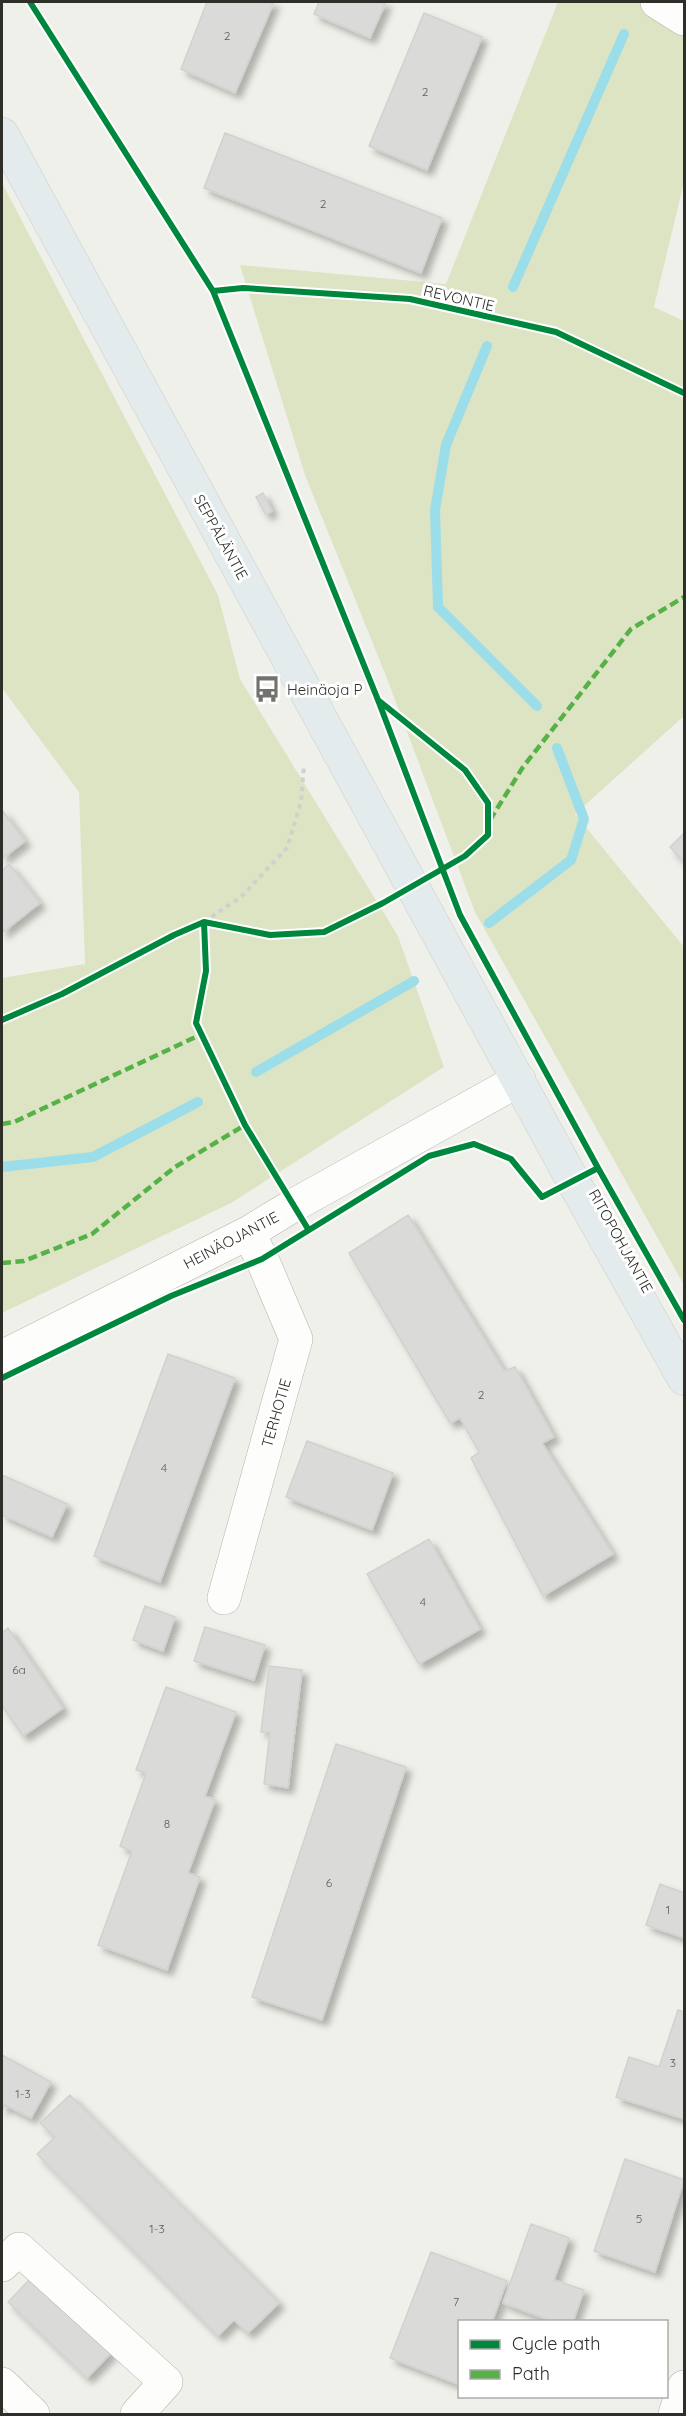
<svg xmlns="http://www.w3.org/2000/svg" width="686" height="2416" viewBox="0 0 686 2416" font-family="Quicksand,sans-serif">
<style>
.green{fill:#dce4c4}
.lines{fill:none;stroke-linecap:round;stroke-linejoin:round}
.stream{stroke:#9cddea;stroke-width:10}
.building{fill:#dadad9;stroke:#d1d1d0;stroke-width:1.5;filter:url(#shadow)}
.minor-casing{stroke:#b2b2ae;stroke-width:34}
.major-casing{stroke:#ccccc9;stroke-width:34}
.path{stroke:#d0d0cd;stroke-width:4;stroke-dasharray:4.5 4.5;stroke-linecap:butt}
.minor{stroke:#fdfdfc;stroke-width:33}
.major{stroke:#e4ebed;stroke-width:33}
.quiet{stroke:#56b246;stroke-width:4.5;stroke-dasharray:9 4.5;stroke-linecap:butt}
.cycleway-casing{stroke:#fff;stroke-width:10}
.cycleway{stroke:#00873e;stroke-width:6}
.labels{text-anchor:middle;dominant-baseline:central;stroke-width:6;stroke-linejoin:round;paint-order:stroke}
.number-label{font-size:12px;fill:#5b5b57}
.street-label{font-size:15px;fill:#2f2f2a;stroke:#fff}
.poi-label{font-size:15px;fill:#2f2f2a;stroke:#fff;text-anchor:start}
</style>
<defs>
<filter id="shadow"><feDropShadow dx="5.5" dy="5.5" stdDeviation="3" flood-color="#0004"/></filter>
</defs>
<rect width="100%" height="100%" fill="#f0f0ea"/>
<!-- green -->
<path class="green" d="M558,2H643L684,29V182L654,307L684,321V716L575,814L684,947V1285L475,912L386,676L305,475L240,265L446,284Z
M2,183L218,595L240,679L398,936L444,1067L231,1203L2,1313V978L85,964L79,792L2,688Z"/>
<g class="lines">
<!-- stream -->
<path class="stream" d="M513,287L624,34
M487,346L446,445L435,510L438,607L537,706
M489,923L571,860L584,819L557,748
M256,1072L414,981
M2,1167L93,1157L198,1102"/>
</g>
<!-- building -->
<path class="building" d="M207,2H274L235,93L181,69Z
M319,2H386L370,38L314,14Z
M424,13L482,37L427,170L369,146Z
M225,133L442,218L421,273L204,188Z
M263,493L272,511L266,515L256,497Z
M2,810L25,841L2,859Z
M684,833V862L670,847Z
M9,864L40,903L2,933V870Z
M408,1215L504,1371L515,1367L554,1437L542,1443L613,1554L543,1596L471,1458L479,1452L460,1418L450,1423L349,1253Z
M168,1354L235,1378L160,1582L94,1556Z
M307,1441L393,1473L372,1530L286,1497Z
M2,1475L67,1504L52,1537L2,1515Z
M429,1539L480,1629L419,1664L367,1574Z
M145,1606L175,1617L163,1651L133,1640Z
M205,1627L265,1645L254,1680L194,1661Z
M8,1628L63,1708L23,1736L2,1706V1633Z
M269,1666L302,1670L288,1788L264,1784L270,1732H261Z
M166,1687L236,1712L205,1796L215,1800L188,1873L200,1877L167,1970L98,1945L132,1851L120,1846L146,1773L136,1770Z
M336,1744L406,1767L322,2020L252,1997Z
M660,1884L684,1893V1938L646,1925Z
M678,2010L684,2012V2119L616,2097L629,2057L659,2067Z
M2,2055L51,2082L31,2118L5,2105L2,2111Z
M70,2095L279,2303L248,2333L234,2320L218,2336L37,2154L55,2137L40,2123Z
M625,2159L684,2180L655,2272L594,2251Z
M531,2224L569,2238L554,2280L584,2290L573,2322H554L503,2303Z
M431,2252L507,2281L492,2322H460V2385L390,2358Z
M32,2277L111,2353L87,2378L8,2302Z"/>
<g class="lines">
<defs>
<path id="minor" d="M657,2L684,19
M2,1357L248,1233L294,1205L519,1080
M224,1598L296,1339L262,1259L248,1233
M2,2265L19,2249L166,2382L137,2414
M2,2384L33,2414
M675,2414L684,2387"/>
<path id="major" d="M2,134L573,1181L684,1379"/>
</defs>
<!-- minor casing -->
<use href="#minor" class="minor-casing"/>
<!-- major casing -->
<use href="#major" class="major-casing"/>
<!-- path -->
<path class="path" d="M204,922L241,897L287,848L301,802L304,765"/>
<!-- minor -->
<use href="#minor" class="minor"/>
<!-- major -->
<use href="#major" class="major"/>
<!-- quiet -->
<path class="quiet" d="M490,820L523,767L631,629L684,597
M2,1124L14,1122L202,1034
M2,1263L24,1261L92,1234L175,1167L245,1125"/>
<defs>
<path id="cycleway" d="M30,2L213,291L378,700L460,915L598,1168L684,1320
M213,291L243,288L410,299L556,332L684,393
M204,922L206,971L196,1023L245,1125L308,1229
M2,1020L62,994L174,935L204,922L270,935L324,932L383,903L465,856L488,835V803L465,770L378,700
M2,1378L171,1296L262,1259L429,1156L474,1144L511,1159L542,1197L598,1168"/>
</defs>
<!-- cycleway casing -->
<use href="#cycleway" class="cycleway-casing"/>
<!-- cycleway -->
<use href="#cycleway" class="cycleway"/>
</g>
<!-- icons -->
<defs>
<symbol id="bus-bare" viewBox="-9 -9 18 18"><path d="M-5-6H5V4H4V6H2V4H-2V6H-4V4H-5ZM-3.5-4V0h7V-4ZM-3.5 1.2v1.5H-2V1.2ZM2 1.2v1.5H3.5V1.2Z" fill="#73736d" stroke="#fff" stroke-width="2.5" paint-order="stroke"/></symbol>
</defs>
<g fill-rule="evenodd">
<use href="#bus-bare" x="248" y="670" width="38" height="38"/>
</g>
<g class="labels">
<!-- number labels -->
<g class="number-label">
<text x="227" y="35">2</text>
<text x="425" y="91">2</text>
<text x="323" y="203">2</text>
<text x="481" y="1394">2</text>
<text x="164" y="1467">4</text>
<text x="423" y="1601">4</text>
<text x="19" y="1669">6a</text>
<text x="167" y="1823">8</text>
<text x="329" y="1882">6</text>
<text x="668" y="1909">1</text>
<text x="673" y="2062">3</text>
<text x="23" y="2093">1-3</text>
<text x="639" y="2218">5</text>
<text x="157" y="2228">1-3</text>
<text x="456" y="2301">7</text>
</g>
<!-- street labels -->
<g class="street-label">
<text transform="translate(459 298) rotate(13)">REVONTIE</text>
<text transform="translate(221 537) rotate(61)">SEPPÄLÄNTIE</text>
<text transform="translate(231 1240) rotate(-28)">HEINÄOJANTIE</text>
<text transform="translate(621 1241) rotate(61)">RITOPOHJANTIE</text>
<text transform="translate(276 1413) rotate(-74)">TERHOTIE</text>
</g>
<!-- poi labels -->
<g class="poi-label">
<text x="287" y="689">Heinäoja P</text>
</g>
</g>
<!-- border -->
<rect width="686" height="2416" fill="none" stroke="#2f2f2a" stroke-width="6"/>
<!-- legend -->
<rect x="458" y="2320" width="210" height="78" fill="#ffffff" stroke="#acacaa" stroke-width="1.5"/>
<rect x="470" y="2340" width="30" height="9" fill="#00873e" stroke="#acacaa" stroke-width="1.5"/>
<text x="512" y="2350" font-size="18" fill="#2f2f2a">Cycle path</text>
<rect x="470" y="2370" width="30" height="9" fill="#56b246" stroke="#acacaa" stroke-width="1.5"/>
<text x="512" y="2380" font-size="18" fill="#2f2f2a">Path</text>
</svg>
